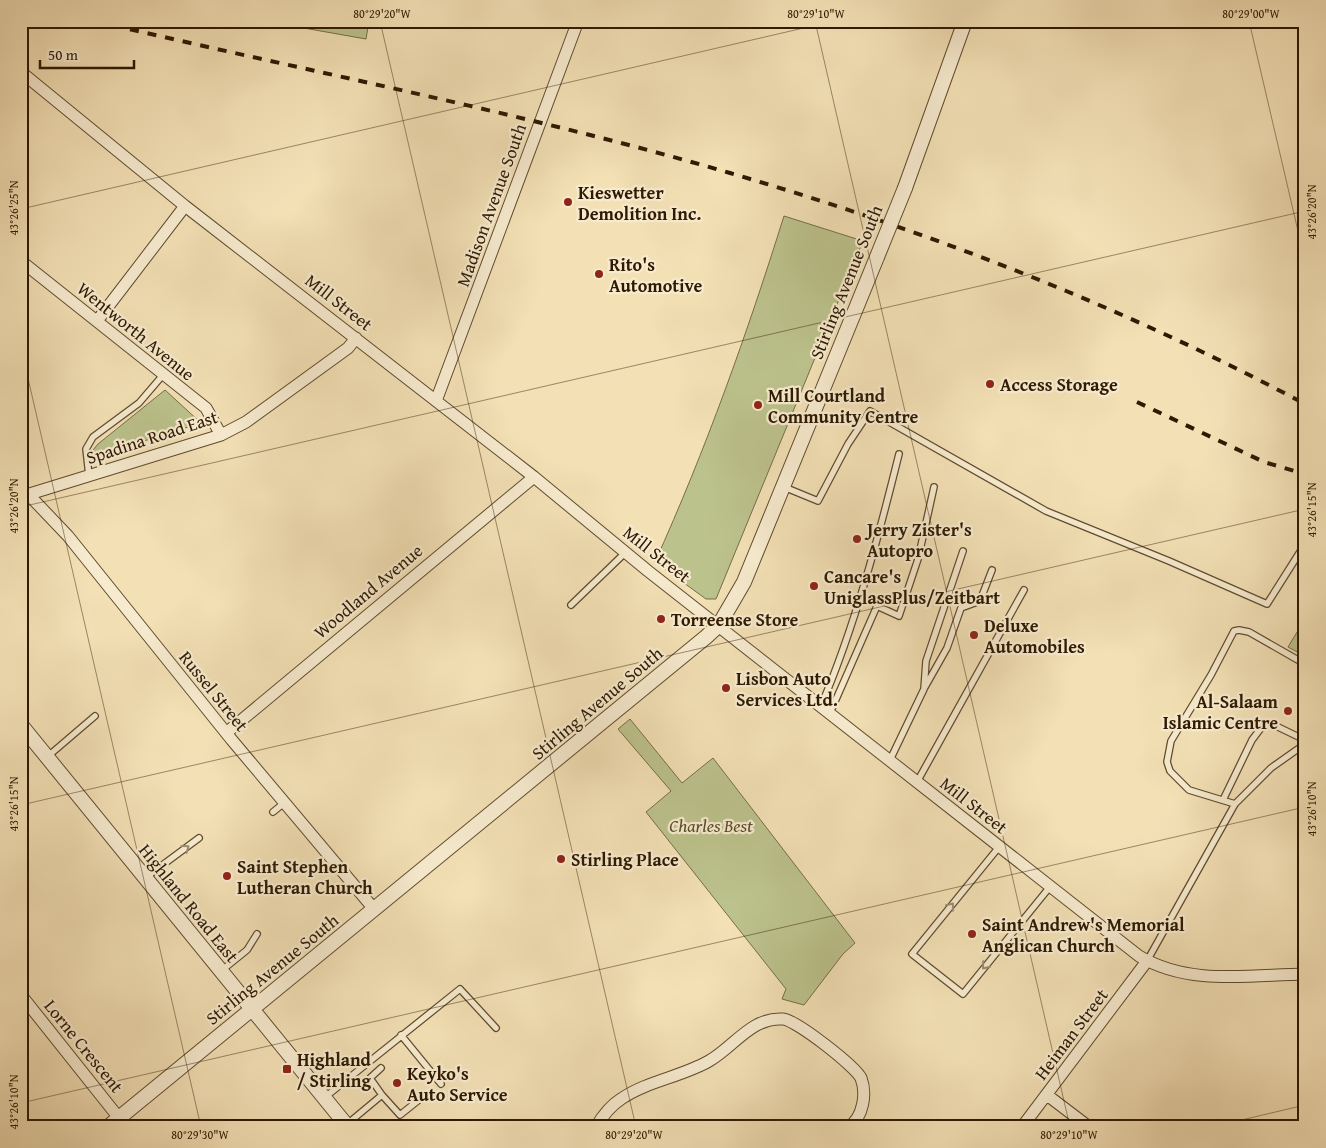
<svg xmlns="http://www.w3.org/2000/svg" width="1326" height="1148" viewBox="0 0 1326 1148" font-family="'Gentium Book Plus',serif">
<style>
.green{fill:#bcc28c;stroke:#756e46}
.lines{fill:none;stroke-linecap:round;stroke-linejoin:round}
.service-casing{stroke:#5f4b2e;stroke-width:8}
.minor-casing{stroke:#5f4b2e;stroke-width:13}
.tertiary-casing{stroke:#5f4b2e;stroke-width:16}
.service{stroke:#f7ebcf;stroke-width:5.5}
.minor{stroke:#f7ebcf;stroke-width:11}
.tertiary{stroke:#f7ebcf;stroke-width:14}
.rail{stroke:#2e1901;stroke-width:4;stroke-dasharray:9 9;stroke-linecap:butt}
.tertiary-bridge-casing{stroke:#5f4b2e;stroke-width:16;stroke-linecap:butt}
.tertiary-bridge{stroke:#f7ebcf;stroke-width:14}
.oneway{stroke:#9d8c72}
.ticks{fill:none;stroke:#2e1901;stroke-width:1;stroke-opacity:0.45}
.poi-dot{fill:#8f2418;stroke:#f7ebcf;stroke-width:2}
.labels{text-anchor:middle;dominant-baseline:central;stroke-width:4.5;stroke-linejoin:round;paint-order:stroke}
.poi-label{font-size:18px;font-weight:bold;fill:#2e1901;stroke:#f7ebcf;text-anchor:start}
.street-label{font-size:18px;fill:#2e1901;stroke:#f7ebcf}
.park-label{font-size:18px;font-style:italic;fill:#594c2b;stroke:#f7ebcf}
.neatline{fill:none;stroke:#2e1901;stroke-width:2}
.ticks-label{font-size:12px;text-anchor:middle;fill:#2e1901}
</style>
<rect width="100%" height="100%" fill="#f3e0b5"/>
<filter id="stains"><feTurbulence type="fractalNoise" baseFrequency=".004" numOctaves="4"/><feColorMatrix values="0 0 0 0 .2 0 0 0 0 .09 0 0 0 0 .02 0 0 0 .5 -.17"/></filter>
<radialGradient id="worn" r=".72"><stop offset=".6" stop-color="#630" stop-opacity="0"/><stop offset="1" stop-color="#630" stop-opacity=".3"/></radialGradient>
<!-- green -->
<path class="green" d="M264,21H369L366,39Z
M784,216L863,241L716,599H706L655,562C706,449 747,334 784,216Z
M165,390L201,423L93,457V450L98,444Z
M1305,619V656L1288,647Z
M630,719L682,783L713,758L855,943L843,954L804,1005L782,999L786,989L646,812L671,791L618,729Z"/>
<g class="lines">
<defs>
<path id="service" d="M89,476L86,449L93,437L139,403L163,375
M784,487L818,501L848,444L870,411L1046,511L1169,561L1267,604L1305,544
M571,605L626,552
M925,687L947,648L961,608L980,601L992,570
M821,706C855,626 878,539 899,454
M830,713L877,606L899,616L918,559L934,487
M47,757L95,716
M890,760L924,689L926,661L963,551
M917,782L1024,590
M1223,800L1252,740L1264,724L1276,726L1305,740
M1235,804L1189,790L1170,771L1167,762L1171,741L1211,675L1234,631L1239,630L1249,632L1305,664
M273,812L284,803
M999,847L912,954L963,994L1049,888
M145,878L199,838
M1147,961L1235,804L1271,768L1305,744
M221,971L247,950L257,934
M1303,974V1053L1305,1056
M401,1035L441,1084
M381,1068L370,1078L382,1095
M324,1098L460,989L496,1028
M346,1125L382,1095L400,1115L420,1099"/>
<path id="minor" d="M21,72L185,206L534,477L648,571L1139,956C1189,986 1249,975 1305,974
M21,261L206,408L221,435
M97,321L185,206
M436,401L578,21
M28,494L68,536L231,739L374,909
M23,496L221,435L246,422L348,348L356,338
M226,733L534,477
M21,995L119,1118
M1047,1095L1089,1127
M596,1127C603,1115 610,1106 621,1099C647,1081 681,1077 709,1061C734,1047 751,1017 783,1019C796,1020 855,1066 861,1078C867,1094 863,1117 849,1127
M1022,1127L1147,961"/>
<path id="tertiary" d="M905,188L965,21
M21,725L348,1127
M108,1127L706,637L719,625L744,582L877,257"/>
</defs>
<!-- service casing -->
<use href="#service" class="service-casing"/>
<!-- minor casing -->
<use href="#minor" class="minor-casing"/>
<!-- tertiary casing -->
<use href="#tertiary" class="tertiary-casing"/>
<!-- service -->
<use href="#service" class="service"/>
<!-- minor -->
<use href="#minor" class="minor"/>
<!-- tertiary -->
<use href="#tertiary" class="tertiary"/>
<!-- rail -->
<path class="rail" d="M95,21C306,71 521,112 730,173C928,231 1122,306 1305,404
M1137,402L1264,462L1305,474"/>
<defs>
<path id="tertiary-bridge" d="M877,257L905,188"/>
</defs>
<!-- tertiary-bridge casing -->
<use href="#tertiary-bridge" class="tertiary-bridge-casing"/>
<!-- tertiary-bridge -->
<use href="#tertiary-bridge" class="tertiary-bridge"/>
</g>
<!-- one-way arrows -->
<defs><path id="oneway-chevron" d="M-2-3.5L2.5 0L-2 3.5" fill="none" stroke-width="1.6" stroke-linecap="round" stroke-linejoin="round" transform="scale(1.25)"/></defs>
<g class="oneway">
<use href="#oneway-chevron" transform="translate(186 848) rotate(-36)"/>
<use href="#oneway-chevron" transform="translate(951 906) rotate(-51)"/>
<use href="#oneway-chevron" transform="translate(985 966) rotate(129)"/>
</g>
<!-- ticks -->
<path class="ticks" d="M380,21L636,1127M815,21L1070,1127M1249,21L1305,261M21,209L834,21M21,348L201,1127M21,507L1305,211M21,805L1305,509M21,1103L1305,807M1212,1127L1305,1105"/>
<!-- markers -->
<g class="poi-dot">
<circle cx="568" cy="202" r="5"/>
<circle cx="599" cy="274" r="5"/>
<circle cx="990" cy="384" r="5"/>
<circle cx="758" cy="405" r="5"/>
<circle cx="857" cy="539" r="5"/>
<circle cx="814" cy="586" r="5"/>
<circle cx="661" cy="619" r="5"/>
<circle cx="974" cy="635" r="5"/>
<circle cx="726" cy="688" r="5"/>
<circle cx="1288" cy="711" r="5"/>
<circle cx="561" cy="859" r="5"/>
<circle cx="227" cy="876" r="5"/>
<circle cx="972" cy="934" r="5"/>
<rect x="282" y="1064" width="10" height="10" rx="2.5"/>
<circle cx="397" cy="1083" r="5"/>
</g>
<g class="labels">
<!-- poi labels -->
<g class="poi-label">
<text x="578" y="192">Kieswetter<tspan x="578" dy="21">Demolition Inc.</tspan></text>
<text x="609" y="264">Rito's<tspan x="609" dy="21">Automotive</tspan></text>
<text x="1000" y="384">Access Storage</text>
<text x="768" y="395">Mill Courtland<tspan x="768" dy="21">Community Centre</tspan></text>
<text x="867" y="529">Jerry Zister's<tspan x="867" dy="21">Autopro</tspan></text>
<text x="824" y="576">Cancare's<tspan x="824" dy="21">UniglassPlus/Zeitbart</tspan></text>
<text x="671" y="619">Torreense Store</text>
<text x="984" y="625">Deluxe<tspan x="984" dy="21">Automobiles</tspan></text>
<text x="736" y="678">Lisbon Auto<tspan x="736" dy="21">Services Ltd.</tspan></text>
<text x="1278" y="701" text-anchor="end">Al-Salaam<tspan x="1278" dy="21">Islamic Centre</tspan></text>
<text x="571" y="859">Stirling Place</text>
<text x="237" y="866">Saint Stephen<tspan x="237" dy="21">Lutheran Church</tspan></text>
<text x="982" y="924">Saint Andrew's Memorial<tspan x="982" dy="21">Anglican Church</tspan></text>
<text x="297" y="1059">Highland<tspan x="297" dy="21">/ Stirling</tspan></text>
<text x="407" y="1073">Keyko's<tspan x="407" dy="21">Auto Service</tspan></text>
</g>
<!-- street labels -->
<g class="street-label">
<text transform="translate(491 205) rotate(-70)">Madison Avenue South</text>
<text transform="translate(846 282) rotate(-68)">Stirling Avenue South</text>
<text transform="translate(339 302) rotate(38)">Mill Street</text>
<text transform="translate(136 331) rotate(39)">Wentworth Avenue</text>
<text transform="translate(152 437) rotate(-18)">Spadina Road East</text>
<text transform="translate(657 554) rotate(38)">Mill Street</text>
<text transform="translate(368 591) rotate(-40)">Woodland Avenue</text>
<text transform="translate(214 691) rotate(51)">Russel Street</text>
<text transform="translate(597 703) rotate(-40)">Stirling Avenue South</text>
<text transform="translate(974 805) rotate(38)">Mill Street</text>
<text transform="translate(189 903) rotate(51)">Highland Road East</text>
<text transform="translate(272 969) rotate(-39)">Stirling Avenue South</text>
<text transform="translate(1071 1034) rotate(-53)">Heiman Street</text>
<text transform="translate(84 1046) rotate(51)">Lorne Crescent</text>
</g>
<!-- park labels -->
<g class="park-label">
<text x="711" y="825">Charles Best</text>
</g>
</g>
<!-- margin -->
<rect width="1326" height="1148" fill="none" stroke="#f3e0b5" stroke-width="55"/>
<!-- scale -->
<path d="M40 60v8h94v-8" fill="none" stroke="#2e1901" stroke-width="2.5"/>
<text x="48" y="60" font-size="15" fill="#2e1901" stroke="#f7ebcf" stroke-width="4" paint-order="stroke">50 m</text>
<rect x="28" y="28" width="1270" height="1092" class="neatline"/>
<g class="ticks-label">
<text x="382" y="18">80°29'20"W</text>
<text x="816" y="18">80°29'10"W</text>
<text x="1251" y="18">80°29'00"W</text>
<text transform="translate(14 208) rotate(-90)" y="4">43°26'25"N</text>
<text transform="translate(1312 212) rotate(-90)" y="4">43°26'20"N</text>
<text transform="translate(14 506) rotate(-90)" y="4">43°26'20"N</text>
<text transform="translate(1312 510) rotate(-90)" y="4">43°26'15"N</text>
<text transform="translate(14 804) rotate(-90)" y="4">43°26'15"N</text>
<text transform="translate(1312 809) rotate(-90)" y="4">43°26'10"N</text>
<text transform="translate(14 1102) rotate(-90)" y="4">43°26'10"N</text>
<text x="200" y="1139">80°29'30"W</text>
<text x="634" y="1139">80°29'20"W</text>
<text x="1069" y="1139">80°29'10"W</text>
</g>
<rect width="100%" height="100%" filter="url(#stains)"/>
<rect width="100%" height="100%" fill="url(#worn)"/>
</svg>
